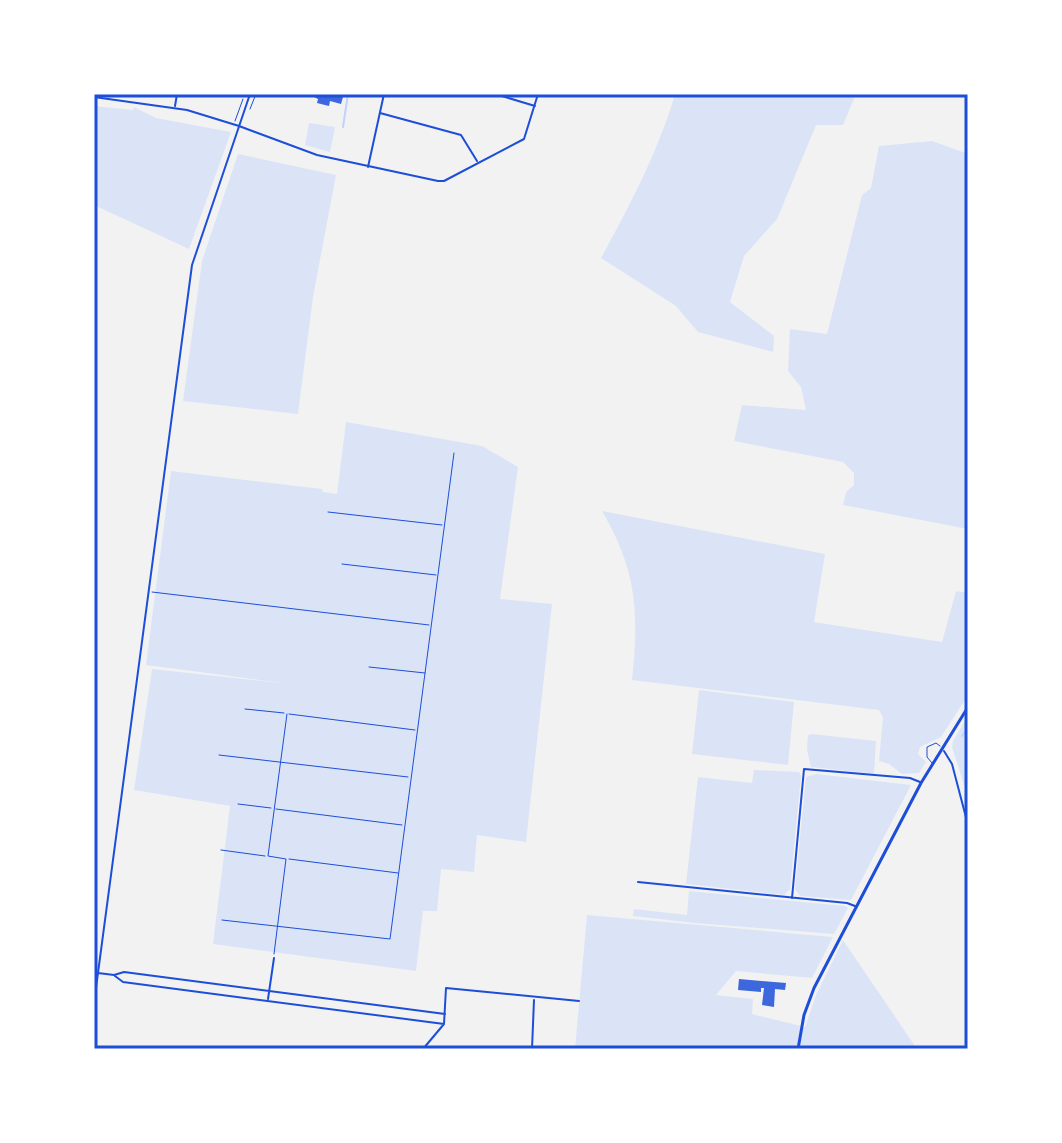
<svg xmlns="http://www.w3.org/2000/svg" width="1062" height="1143" viewBox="0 0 1062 1143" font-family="'Source Sans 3',sans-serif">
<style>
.green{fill:#dbe4f7}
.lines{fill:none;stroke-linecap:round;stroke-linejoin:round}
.stream{stroke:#bfd3fe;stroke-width:2}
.building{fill:#3d67dc}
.path{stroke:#1d4ed8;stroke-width:1}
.service{stroke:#1d4ed8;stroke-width:1}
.minor{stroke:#1d4ed8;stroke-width:2}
.tertiary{stroke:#1d4ed8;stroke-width:3}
.neatline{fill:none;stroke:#1d4ed8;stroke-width:3}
</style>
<rect width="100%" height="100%" fill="#f2f2f2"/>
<!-- green -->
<path class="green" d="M675,94H856L843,125H816L777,219L744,256L730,302L774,336L773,352L698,332L676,306L601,258C630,205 658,152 675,94Z
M94,106L133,110L134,107L156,118L231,132L189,249L94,205Z
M309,123L335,127L330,152L305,145Z
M932,141L968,154V529L843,505L846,492L854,485V473L843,462L734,441L742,405L806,410L801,387L788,371L790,329L827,334L862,195L871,188L879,146Z
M238,154L336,175L313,297L298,414L183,401L202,261Z
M346,422L482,446L518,467L500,599L552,604L526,842L477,835L474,872L441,869L437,911H423L416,971L213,944L230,806L134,790L152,669L282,683L146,665L171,471L322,489L323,492L337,494Z
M602,511L825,554L814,622L942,642L956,591L968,593V695L941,737L920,747L918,754L926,762L919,773L902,774L889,764L879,761L883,717L879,710L632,680C639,612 637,571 602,511Z
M699,690L794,702L788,765L692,754Z
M968,716V787L966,791L952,747L953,741Z
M812,734L876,741L874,774L811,767L807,750L808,735Z
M754,770L799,772L801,776L790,889L784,895L686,884L698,777L752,783Z
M816,774L911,785L851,900L800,896L795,889L806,777Z
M689,891L845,906L848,908L834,934L695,923L633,916L634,909L687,915Z
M587,915L833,937L812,978L736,971L716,995L753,999L752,1014L805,1027L816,995L843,940L917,1049H575Z"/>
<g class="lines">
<!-- stream -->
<path class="stream" d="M343,127L348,94
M962,736L968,728"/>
</g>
<!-- building -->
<path class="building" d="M308,94H330L343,97L341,104L330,101L329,106L317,103L318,99Z
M739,979L786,983L785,990L775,989L774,1007L762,1005L764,988H761V992L738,990Z"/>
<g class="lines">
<!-- path -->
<path class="path" d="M250,109L256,94
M235,121L243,99
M328,512L442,525
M342,564L436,575
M152,592L429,625
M369,667L425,673
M245,709L284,713
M289,714L415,730
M219,755L408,777
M238,804L271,808
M276,809L402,825
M221,850L265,856
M289,859L398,873
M222,920L390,939L454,453
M274,954L286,859L268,856L287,714"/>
<!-- service -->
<path class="service" d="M932,763L927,757V747L936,743L940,746"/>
<!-- minor -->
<path class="minor" d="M495,94L535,106
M94,97L187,110L239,126L317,155L438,181H444L524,139L538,94
M175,106L177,94
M380,113L461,135L477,161
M368,167L384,94
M944,751L952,764L968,825
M638,882L847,903L855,906
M792,898L804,769L910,778L920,782
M98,973L114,975L124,972L445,1014
M115,976L123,982L444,1024
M268,999L274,958
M94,1003L192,265L250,94
M921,1048L922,1049
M423,1049L444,1024L446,988L579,1001
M532,1049L534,1000"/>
<!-- tertiary -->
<path class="tertiary" d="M798,1049L804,1015L814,988L921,783L968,707"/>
</g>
<!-- border -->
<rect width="1062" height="1143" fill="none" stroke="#ffffff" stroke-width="192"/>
<rect x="96" y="96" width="870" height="951" class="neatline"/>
</svg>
